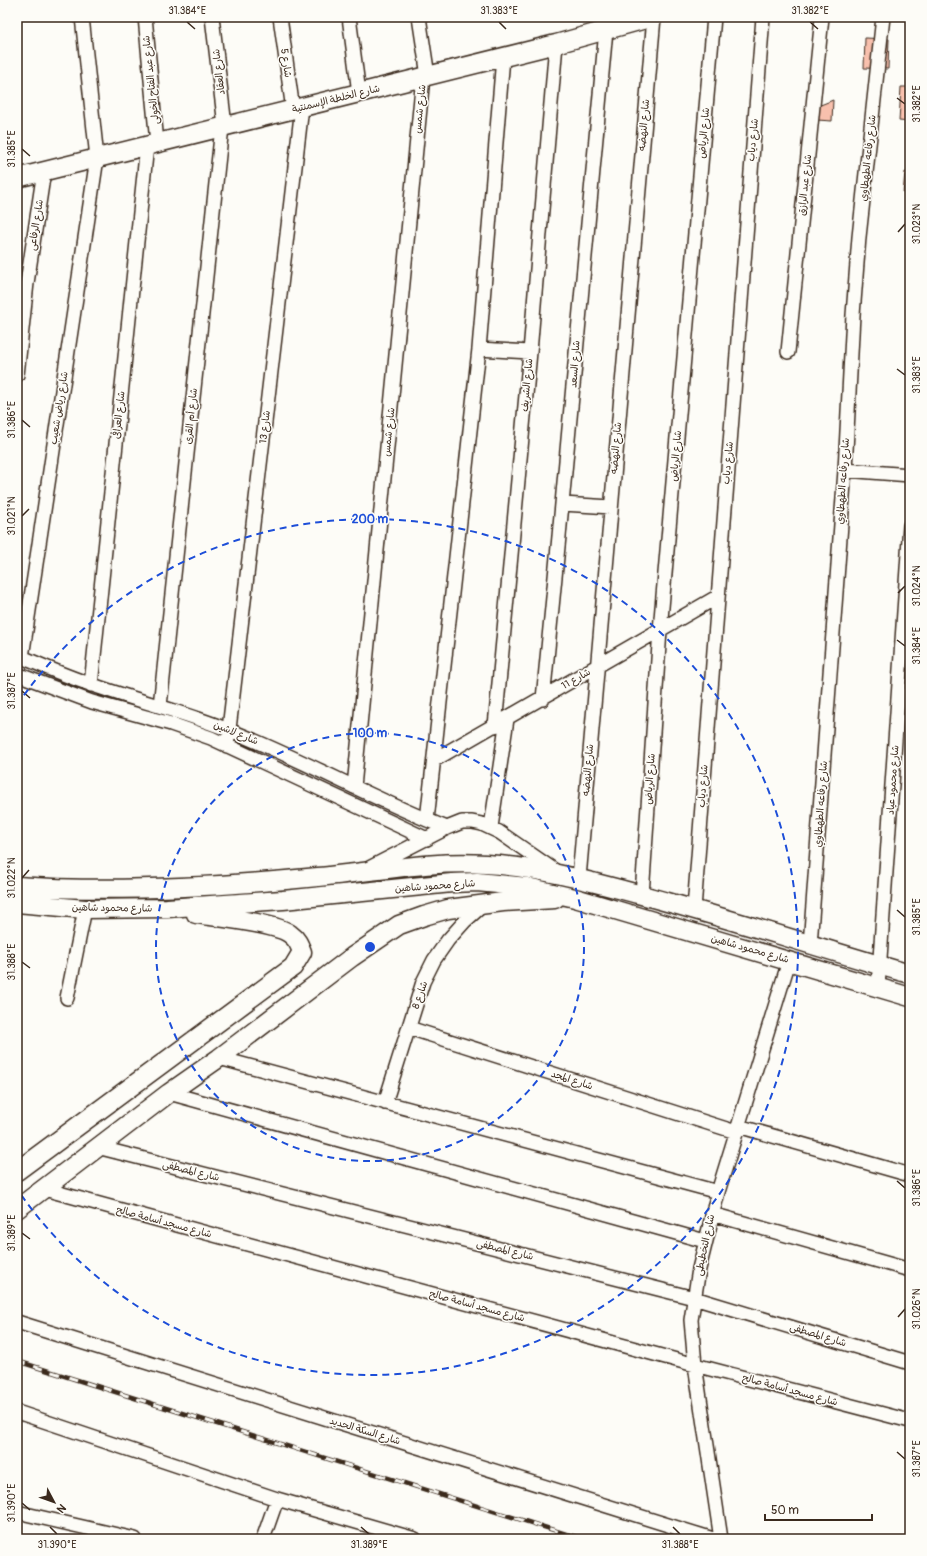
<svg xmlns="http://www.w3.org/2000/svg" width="927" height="1556" viewBox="0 0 927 1556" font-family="Pangolin,'Playpen Sans Arabic',sans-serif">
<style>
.building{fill:#f8c0ad;stroke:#3b2a1e}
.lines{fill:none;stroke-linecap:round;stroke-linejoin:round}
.street-casing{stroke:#3b2a1e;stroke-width:16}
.secondary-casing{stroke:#3b2a1e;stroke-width:21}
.street{stroke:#fdfcf7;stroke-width:13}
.secondary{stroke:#fdfcf7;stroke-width:18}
.rail-casing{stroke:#3b2a1e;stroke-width:4.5}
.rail{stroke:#fdfcf7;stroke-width:3;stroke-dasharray:9;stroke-linecap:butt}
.ticks{fill:none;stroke:#3b2a1e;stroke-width:1.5}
.ring{fill:none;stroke:#1d4ed8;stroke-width:2;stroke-dasharray:7 5}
.labels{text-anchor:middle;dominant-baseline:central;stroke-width:3;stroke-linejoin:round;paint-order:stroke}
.street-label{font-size:10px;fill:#3b2a1e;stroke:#fdfcf7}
.centre{fill:#1d4ed8;stroke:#fdfcf7;stroke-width:2}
.ring-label{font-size:12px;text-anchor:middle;font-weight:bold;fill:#1d4ed8;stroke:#fdfcf7;stroke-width:3;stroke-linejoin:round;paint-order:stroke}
.neatline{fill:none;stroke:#3b2a1e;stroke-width:1.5}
.ticks-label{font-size:10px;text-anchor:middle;fill:#3b2a1e}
</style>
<rect width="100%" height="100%" fill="#fdfcf7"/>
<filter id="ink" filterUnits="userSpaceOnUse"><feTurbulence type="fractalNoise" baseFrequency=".025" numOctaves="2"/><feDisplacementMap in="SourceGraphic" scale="8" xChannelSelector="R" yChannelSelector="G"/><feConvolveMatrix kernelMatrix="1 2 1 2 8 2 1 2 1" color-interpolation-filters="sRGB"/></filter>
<g filter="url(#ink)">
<!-- building -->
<path class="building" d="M865,38L889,39L888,69L864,68Z
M901,87H910V122L899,121Z
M833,100L832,121L817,120L818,106Z
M905,172L910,173V194L903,193Z"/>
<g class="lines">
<defs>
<path id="street" d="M145,17L157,143
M212,17L225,126
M280,17L293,110
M349,17L359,93
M419,17L428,76
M479,349L530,352
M788,352L822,17
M17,375L27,283L44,171
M845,470L910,475
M563,504L611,507
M17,655C41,665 65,676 90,684C137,701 185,712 231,731C305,760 374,800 447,828
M22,657L97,158L82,17
M17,674L92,702L171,724L211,738L427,839
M91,685L147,145
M543,699C566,476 584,252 606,30
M160,706L222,127
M495,726L530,352L556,44
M227,746L302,107
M434,760L717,597
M354,787L423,77
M427,820L479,349L503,57
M491,827L507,719
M369,868L447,828L462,822H472L482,824L499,832L557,872
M579,878L654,17
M642,895L660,630L714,17
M694,909L763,17
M810,945L845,470L853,315L859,237L883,17
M878,987L910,525
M67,998L85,909
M409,1028L736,1132
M219,1058L718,1192
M169,1093L705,1241
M385,1103L423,982L434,960L448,940L465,921L483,905
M738,1126L910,1175
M97,1147L694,1298L910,1363
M44,1189L695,1365L910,1421
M712,1214L910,1270
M17,1322L713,1539
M17,1412L277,1499L415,1539
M17,1512L135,1539
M263,1539L277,1499
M721,1539L695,1365L691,1320L699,1269L718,1192L789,961"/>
<path id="secondary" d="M17,178L556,44L653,17
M17,886C117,893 218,887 318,877C374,872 430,860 486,864C538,867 589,881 638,894C729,918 819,948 910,974
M17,903L85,909L167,908L283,900L452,883L477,882L527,887L575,898L910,997
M17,1171L293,967L302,952C299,944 297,939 290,934C277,923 215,917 196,914
M17,1209L169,1093L219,1058L352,957L399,925L424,916L448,909L503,902L555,899"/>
</defs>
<!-- street casing -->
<use href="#street" class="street-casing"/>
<!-- secondary casing -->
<use href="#secondary" class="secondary-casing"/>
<!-- street -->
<use href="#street" class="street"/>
<!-- secondary -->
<use href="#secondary" class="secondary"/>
<defs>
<path id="rail" d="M17,1361L582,1539"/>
</defs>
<!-- rail casing -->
<use href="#rail" class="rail-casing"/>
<!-- rail -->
<use href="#rail" class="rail"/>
</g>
</g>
<!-- ticks -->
<path class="ticks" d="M187,22L195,29M499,22L506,29M810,22L818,29M897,98L905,104M22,149L30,156M898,232L905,224M897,369L905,375M22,420L30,427M22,516L29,509M898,593L905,586M897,640L905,646M22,691L30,698M22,878L29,870M897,910L905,917M22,962L30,968M897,1181L905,1188M22,1233L30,1239M898,1317L905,1309M897,1452L905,1459M22,1503L30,1510M50,1527L57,1534M361,1527L369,1534M673,1527L680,1534"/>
<!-- distance rings -->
<g class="ring">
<circle cx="370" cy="947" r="214"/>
<path d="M17 705A428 428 0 1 1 17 1189"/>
</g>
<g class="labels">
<!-- street labels -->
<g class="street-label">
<text transform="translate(286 63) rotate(82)">شارع 5</text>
<text transform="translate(219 72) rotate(-97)">شارع العقاد</text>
<text transform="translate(151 80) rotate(-96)">شارع عبد الفتاح الخولى</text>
<text transform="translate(336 99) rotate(-14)">شارع الخلطة الإسمنتية</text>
<text transform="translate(420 109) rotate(-84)">شارع شمس</text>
<text transform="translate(644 125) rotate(-85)">شارع النهضه</text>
<text transform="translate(704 133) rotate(-85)">شارع الرياض</text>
<text transform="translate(753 140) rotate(-85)">شارع دياب</text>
<text transform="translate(868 158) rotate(-84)">شارع رفاعه الطهطاوي</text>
<text transform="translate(805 185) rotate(-84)">شارع عبد الرازق</text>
<text transform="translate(36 225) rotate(-81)">شارع الرفاعى</text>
<text transform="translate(575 364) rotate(-86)">شارع السعد</text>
<text transform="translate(527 385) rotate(-85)">شارع الشريف</text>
<text transform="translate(59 408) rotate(-81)">شارع رياض شعيب</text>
<text transform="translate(119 415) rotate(-84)">شارع العراقى</text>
<text transform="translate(191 416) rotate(-84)">شارع أم القرى</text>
<text transform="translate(265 427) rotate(-83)">شارع 13</text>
<text transform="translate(389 432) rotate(-84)">شارع شمس</text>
<text transform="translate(616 448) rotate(-85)">شارع النهضه</text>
<text transform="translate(676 456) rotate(-85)">شارع الرياض</text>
<text transform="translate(728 463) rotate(-85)">شارع دياب</text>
<text transform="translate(843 481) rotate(-86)">شارع رفاعه الطهطاوي</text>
<text transform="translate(576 679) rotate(-30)">شارع 11</text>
<text transform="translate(236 733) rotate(22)">شارع لاشين</text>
<text transform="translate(588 770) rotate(-85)">شارع النهضه</text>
<text transform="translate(650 779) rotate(-86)">شارع الرياض</text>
<text transform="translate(893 780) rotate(-86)">شارع محمود عياد</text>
<text transform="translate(703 786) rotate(-86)">شارع دياب</text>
<text transform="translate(821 804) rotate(-86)">شارع رفاعه الطهطاوي</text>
<text transform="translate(435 886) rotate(-4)">شارع محمود شاهين</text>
<text transform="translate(112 908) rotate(1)">شارع محمود شاهين</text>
<text transform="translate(750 949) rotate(16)">شارع محمود شاهين</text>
<text transform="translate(420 995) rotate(-71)">شارع 8</text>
<text transform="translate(572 1080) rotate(18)">شارع المجد</text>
<text transform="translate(191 1171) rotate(14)">شارع المصطفى</text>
<text transform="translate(164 1222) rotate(15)">شارع مسجد أسامة صالح</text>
<text transform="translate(705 1245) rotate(-78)">شارع التخطيطى</text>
<text transform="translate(505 1250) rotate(14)">شارع المصطفى</text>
<text transform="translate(477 1306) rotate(15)">شارع مسجد أسامة صالح</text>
<text transform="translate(818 1335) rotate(17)">شارع المصطفى</text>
<text transform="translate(790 1390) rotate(15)">شارع مسجد أسامة صالح</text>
<text transform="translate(365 1431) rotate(17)">شارع السكة الحديد</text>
</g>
</g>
<circle cx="370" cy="947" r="6" class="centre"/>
<g class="ring-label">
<text x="370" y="523">200 m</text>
<text x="370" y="737">100 m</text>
</g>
<!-- margin -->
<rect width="927" height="1556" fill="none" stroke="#fdfcf7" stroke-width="44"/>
<!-- north arrow -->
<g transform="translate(54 1502) rotate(131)" stroke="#fdfcf7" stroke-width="3" paint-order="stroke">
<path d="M0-3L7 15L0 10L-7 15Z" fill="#3b2a1e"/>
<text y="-6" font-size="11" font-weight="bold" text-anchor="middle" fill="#3b2a1e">N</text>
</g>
<!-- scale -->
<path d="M765 1514v6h107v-6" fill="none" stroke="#3b2a1e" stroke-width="2"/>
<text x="771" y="1514" font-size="12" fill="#3b2a1e" stroke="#fdfcf7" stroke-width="3" paint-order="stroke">50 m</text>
<rect x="22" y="22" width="883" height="1512" class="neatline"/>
<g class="ticks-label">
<text x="187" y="14">31.384°E</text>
<text x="499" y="14">31.383°E</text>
<text x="810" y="14">31.382°E</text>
<text transform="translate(916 104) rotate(-90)" y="4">31.382°E</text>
<text transform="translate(11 149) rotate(-90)" y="4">31.385°E</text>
<text transform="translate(916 224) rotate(-90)" y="4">31.023°N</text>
<text transform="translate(916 375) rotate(-90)" y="4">31.383°E</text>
<text transform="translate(11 420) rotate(-90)" y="4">31.386°E</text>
<text transform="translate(11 516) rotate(-90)" y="4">31.021°N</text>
<text transform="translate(916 586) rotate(-90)" y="4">31.024°N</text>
<text transform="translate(916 646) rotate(-90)" y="4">31.384°E</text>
<text transform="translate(11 691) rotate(-90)" y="4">31.387°E</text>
<text transform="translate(11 878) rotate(-90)" y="4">31.022°N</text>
<text transform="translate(916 917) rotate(-90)" y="4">31.385°E</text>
<text transform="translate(11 962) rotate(-90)" y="4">31.388°E</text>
<text transform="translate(916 1188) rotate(-90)" y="4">31.386°E</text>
<text transform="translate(11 1233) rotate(-90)" y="4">31.389°E</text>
<text transform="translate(916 1309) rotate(-90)" y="4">31.026°N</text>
<text transform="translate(916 1459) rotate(-90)" y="4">31.387°E</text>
<text transform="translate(11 1503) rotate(-90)" y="4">31.390°E</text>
<text x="57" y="1548">31.390°E</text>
<text x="369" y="1548">31.389°E</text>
<text x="680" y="1548">31.388°E</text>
</g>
</svg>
